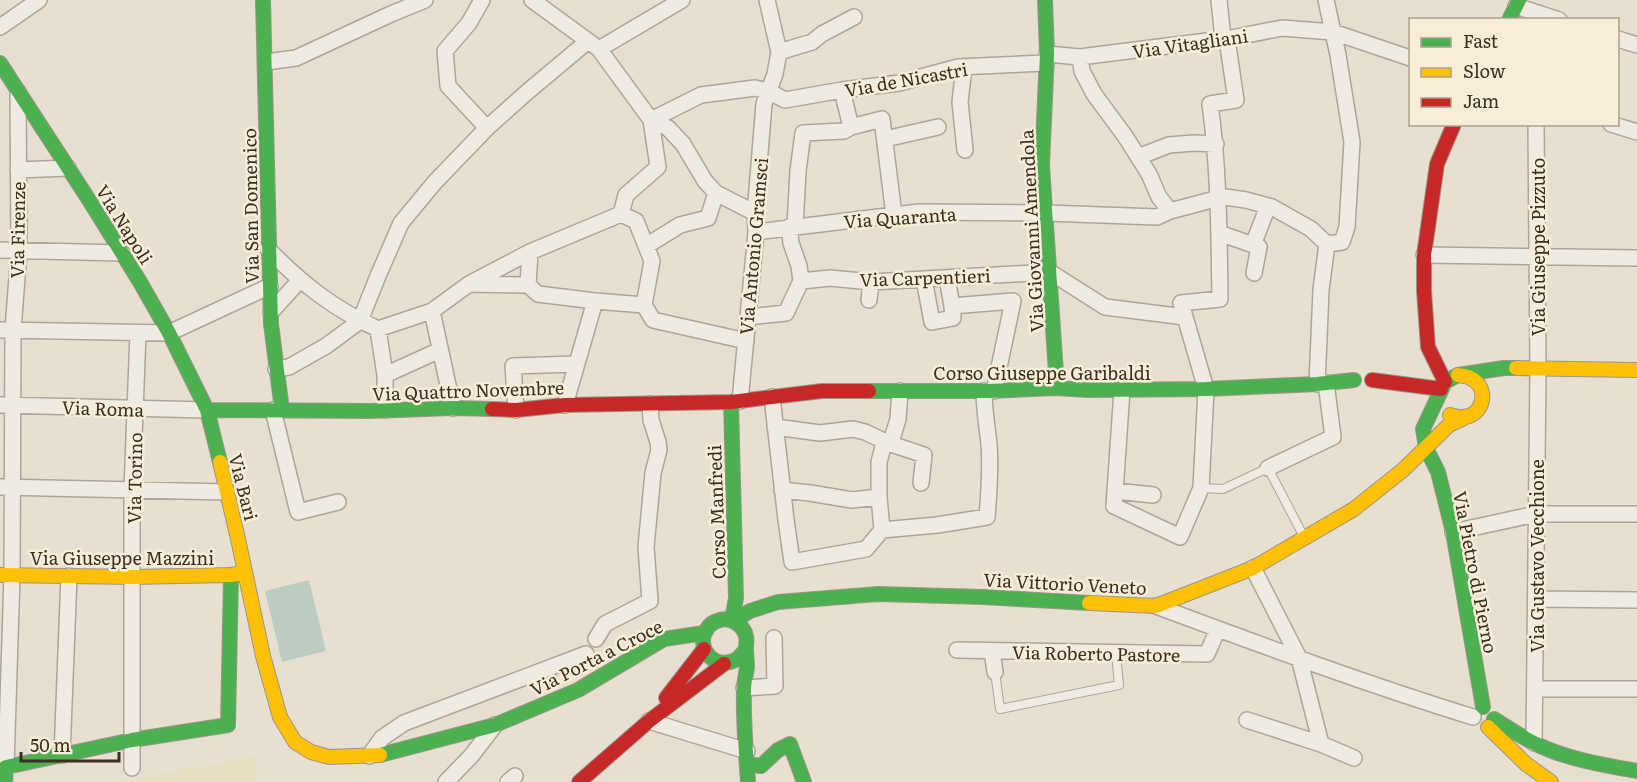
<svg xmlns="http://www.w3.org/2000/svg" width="1637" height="782" viewBox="0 0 1637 782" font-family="Literata,serif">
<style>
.farmland{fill:#e6dfc2}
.water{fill:#bcccc2}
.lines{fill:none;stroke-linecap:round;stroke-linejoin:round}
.lane-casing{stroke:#ada599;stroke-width:10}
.street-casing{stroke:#ada599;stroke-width:18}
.fast-casing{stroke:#9c958a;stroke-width:16}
.slow-casing{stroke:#9c958a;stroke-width:16}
.jam-casing{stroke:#9c958a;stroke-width:16}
.lane{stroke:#efebe3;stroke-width:8}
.street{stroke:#efebe3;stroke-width:15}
.fast{stroke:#4caf50;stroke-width:14}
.slow{stroke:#ffc107;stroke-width:14}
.jam{stroke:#c62828;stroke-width:14}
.labels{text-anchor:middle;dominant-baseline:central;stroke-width:5;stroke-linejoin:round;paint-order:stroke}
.street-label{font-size:18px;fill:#3d2e20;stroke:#f7eed8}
</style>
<rect width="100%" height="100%" fill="#e7e0d1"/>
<!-- farmland -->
<path class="farmland" d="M258,756L255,782H114Z"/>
<!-- water -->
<path class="water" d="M309,580L326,651L282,662L265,591Z"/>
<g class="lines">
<defs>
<path id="lane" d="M1201,488L1223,489L1268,468L1304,537
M995,672L1000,709L1119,685L1116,653"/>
<path id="street" d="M482,0L469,23L445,51L448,86L487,128
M532,0L599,49L651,120L658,167L626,195L621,214
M1219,0L1223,39
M1326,0L1338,55L1352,142L1347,227L1342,242L1327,244
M1516,6L1559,20
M0,27L39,0
M1618,39L1637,45
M599,49L682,0
M779,52L812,42L822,34L854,17
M1047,54L1080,57L1231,38L1282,28L1333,32L1410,58
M1080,57L1082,71L1094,94L1125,136L1149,174L1159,197L1170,211
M266,62L296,58L391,14L425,0
M964,67L960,102L965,150
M842,90L851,127L882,119L894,215
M651,120L701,95L755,88L768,91L785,100L842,90L899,83L958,67L1046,63
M651,120L668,128L683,144L705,181L716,193L755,213
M1611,124L1637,132
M885,139L938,127
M1138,157L1169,145L1194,143L1216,144
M18,170L68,168
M621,214L636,221L652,261L644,305
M795,226L798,171L803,133L844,131L851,127
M756,232L919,212L1046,213L1157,217L1170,211L1219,198L1225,197L1246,200L1272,207L1311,229L1327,244
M1219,233L1259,247L1254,273
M1253,245L1268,206
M646,246L680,225L708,218L716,193
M268,249C302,284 334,309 378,329L432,311L469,284L528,285L530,252
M0,250L122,253
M1424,255L1637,258
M947,278L952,306
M924,279L932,322L953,318L952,306L1013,301L994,391
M801,281L830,278L871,282L1050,272L1105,307L1185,317
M471,283L530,252L621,214
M528,285L538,294L595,301L644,305
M869,300L871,282
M644,305L653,320L746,341
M432,311L453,408
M271,312L300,280
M748,317L786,313L801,281L799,266L791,243L789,227
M378,329L385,375
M0,330L169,333L270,286
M276,369L289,367L326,346L360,321L378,276L401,223L435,182L487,128L526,93L588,41
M1317,384L1321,290L1327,244
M1122,390L1114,506L1180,537L1201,488L1206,389L1181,303L1220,299C1219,234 1219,169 1210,104L1236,100L1227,39
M772,397L786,520L792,562L866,549L882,530
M740,401L756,232L755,213L764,104L775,74L779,52L767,0
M0,405L207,410
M565,405L595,301
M273,410L298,512L338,502
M385,410V375L440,350
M516,410L513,366L576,364
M775,427L820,433L853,429L865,432L888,443L924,455L921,483
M1268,468L1333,437L1326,383
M0,487L227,492
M782,490L810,493L852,500L879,497
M1115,491L1153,495
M882,530L937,525L987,517C989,493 991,468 989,444C987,426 984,409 984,391
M882,530L879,497V462L883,447L892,439L898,419L900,391
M1453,532L1536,514H1637
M1536,599L1637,600
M1156,606C1261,645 1366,684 1473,717
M596,639L605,624L650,601L646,547L653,473L659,450L658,442L651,420L650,404
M957,650L1207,654L1218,629
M992,651L995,672
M744,688L775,686L774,638
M1535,689H1637
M1247,720L1321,744L1299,658L1253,568
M649,721L747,751
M1534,743L1538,369L1536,124
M1321,744L1354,758
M62,755L69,576
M369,756L382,738L404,723L586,654
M6,767L12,575L13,330L19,251L18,92
M132,768V490L138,333
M446,782L472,755L495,725
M508,782L515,776"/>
<path id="fast" d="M263,0L271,324L282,410
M1045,0L1047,54L1042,165L1057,388
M1509,20L1519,0
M0,63L89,200L140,282L169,333L207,410L220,462
M869,391H989L1057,388L1088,390L1206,389L1317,384L1354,380
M731,402L736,598L732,620
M207,410L370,411L453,408L492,409
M734,621L750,611L778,602L878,594L983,597L1089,603
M746,649C742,654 739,659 733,661C713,669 695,647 707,629C710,623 719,619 726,619C735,620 744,627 746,636C747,640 746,644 746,649C746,655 747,661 747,667C746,675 744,682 744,690C743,721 746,752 748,782
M1483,707L1453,532L1438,472L1426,448L1423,429L1445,382L1458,375L1504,368H1516
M1494,719C1507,727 1520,736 1534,743C1566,759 1602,765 1637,771
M380,755L495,725L578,690L664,639L704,633
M747,764L761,766L778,750L790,744L804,782
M5,782L6,767L132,740L228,725L231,575"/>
<path id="slow" d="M1516,368L1637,370
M1450,415C1454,416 1460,418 1464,417C1484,415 1489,388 1472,379C1468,376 1462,376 1458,375
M220,462L238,539L263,656L280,717L295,742L311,752L329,757L380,755
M0,575L133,577L231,575L244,573
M1089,603L1156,606L1253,568L1354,509L1403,470L1449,425L1464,418
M1488,727L1526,764L1551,782"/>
<path id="jam" d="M1372,380L1441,389
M1445,382L1428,347L1424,291V255L1437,164L1454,124
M492,409L516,410L565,405L731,402L822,391H869
M666,698L704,649
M579,782L649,721L724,664"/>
</defs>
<!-- lane casing -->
<use href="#lane" class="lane-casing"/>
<!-- street casing -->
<use href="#street" class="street-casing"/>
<!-- fast casing -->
<use href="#fast" class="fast-casing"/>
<!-- slow casing -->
<use href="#slow" class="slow-casing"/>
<!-- jam casing -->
<use href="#jam" class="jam-casing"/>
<!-- lane -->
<use href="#lane" class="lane"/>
<!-- street -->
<use href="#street" class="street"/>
<!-- fast -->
<use href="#fast" class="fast"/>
<!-- slow -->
<use href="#slow" class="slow"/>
<!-- jam -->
<use href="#jam" class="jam"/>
</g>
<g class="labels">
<!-- street labels -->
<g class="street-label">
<text transform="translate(1190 43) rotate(-8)">Via Vitagliani</text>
<text transform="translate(906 79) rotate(-10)">Via de Nicastri</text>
<text transform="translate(250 206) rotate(-91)">Via San Domenico</text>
<text transform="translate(900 217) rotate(-4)">Via Quaranta</text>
<text transform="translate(125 224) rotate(58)">Via Napoli</text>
<text transform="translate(17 230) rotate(-89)">Via Firenze</text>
<text transform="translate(1031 231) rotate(-93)">Via Giovanni Amendola</text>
<text transform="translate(753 246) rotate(-85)">Via Antonio Gramsci</text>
<text transform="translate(1537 247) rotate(-90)">Via Giuseppe Pizzuto</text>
<text transform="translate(925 277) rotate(-2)">Via Carpentieri</text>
<text x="1042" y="372">Corso Giuseppe Garibaldi</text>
<text transform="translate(468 390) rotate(-2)">Via Quattro Novembre</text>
<text transform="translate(103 408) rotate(2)">Via Roma</text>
<text transform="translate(134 478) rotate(-89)">Via Torino</text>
<text transform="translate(244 487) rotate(76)">Via Bari</text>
<text transform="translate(716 512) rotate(-92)">Corso Manfredi</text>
<text transform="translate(1536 556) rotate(-90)">Via Gustavo Vecchione</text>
<text x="122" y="557">Via Giuseppe Mazzini</text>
<text transform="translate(1476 572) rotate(79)">Via Pietro di Pierno</text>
<text transform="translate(1065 583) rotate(3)">Via Vittorio Veneto</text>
<text transform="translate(1096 653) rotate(1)">Via Roberto Pastore</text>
<text transform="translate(596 657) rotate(-27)">Via Porta a Croce</text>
</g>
</g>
<!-- legend -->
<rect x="1409" y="18" width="210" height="108" fill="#f7eed8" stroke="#ada18e" stroke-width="1.5"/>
<rect x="1421" y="38" width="30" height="9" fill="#4caf50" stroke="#ada18e" stroke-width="1.5"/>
<text x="1463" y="48" font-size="18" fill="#3d2e20">Fast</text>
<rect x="1421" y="68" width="30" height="9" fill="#ffc107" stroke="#ada18e" stroke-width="1.5"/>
<text x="1463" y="78" font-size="18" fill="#3d2e20">Slow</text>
<rect x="1421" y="98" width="30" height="9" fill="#c62828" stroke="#ada18e" stroke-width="1.5"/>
<text x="1463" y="108" font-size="18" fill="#3d2e20">Jam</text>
<!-- scale -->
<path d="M21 752v9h98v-9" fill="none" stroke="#3d2e20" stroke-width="3"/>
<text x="30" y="752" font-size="18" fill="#3d2e20" stroke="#f7eed8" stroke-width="4.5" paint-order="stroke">50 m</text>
</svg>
